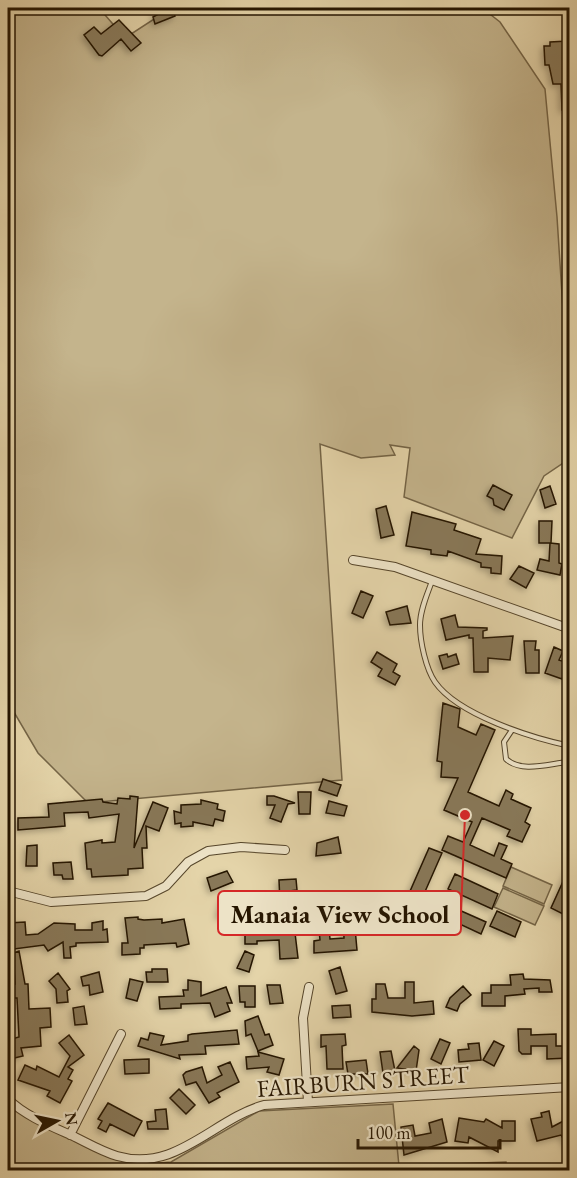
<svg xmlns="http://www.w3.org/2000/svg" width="577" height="1178" viewBox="0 0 577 1178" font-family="'EB Garamond',serif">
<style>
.green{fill:#c4b48c;stroke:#746446;stroke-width:1.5}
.building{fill:#887858;stroke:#251500;stroke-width:1.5;filter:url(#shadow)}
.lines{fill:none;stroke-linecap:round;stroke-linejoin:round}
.lane-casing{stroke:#55452a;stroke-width:6}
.street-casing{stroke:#55452a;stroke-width:10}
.lane{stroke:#ede3c7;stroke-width:4}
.street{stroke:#ede3c7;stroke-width:8}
.labels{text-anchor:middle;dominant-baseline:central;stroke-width:4.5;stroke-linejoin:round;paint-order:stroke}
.street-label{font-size:24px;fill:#251500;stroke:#ede3c7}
.leader{fill:none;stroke:#d62828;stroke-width:2}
.callout-dot{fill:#d62828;stroke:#ede3c7;stroke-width:2}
.callout{fill:#ede3c7;stroke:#d62828;stroke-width:2}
.callout-label{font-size:26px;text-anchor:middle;font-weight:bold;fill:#251500}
</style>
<defs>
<filter id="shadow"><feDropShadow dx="-2.5" dy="2.5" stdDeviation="3" flood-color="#0004"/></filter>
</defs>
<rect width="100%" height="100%" fill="#e4d4a9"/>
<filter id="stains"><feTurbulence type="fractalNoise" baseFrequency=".00333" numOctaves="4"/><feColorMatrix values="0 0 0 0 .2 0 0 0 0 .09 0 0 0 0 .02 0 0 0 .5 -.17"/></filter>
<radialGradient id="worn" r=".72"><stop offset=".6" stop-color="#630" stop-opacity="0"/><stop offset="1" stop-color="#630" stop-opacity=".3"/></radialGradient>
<!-- green -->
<path class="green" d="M8,8H99L125,38L171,8H482L500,22L545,89L557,217L569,403V459L544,476L512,538L404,497L410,448L390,445L395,455L361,458L320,444L342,780L88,803L38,753L8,702Z
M511,867L552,885L544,904L503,886Z
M503,888L544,906L535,925L494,907Z
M8,1102L13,1108L133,1165L171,1162L259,1111L393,1104L399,1166L506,1162L507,1170H8Z"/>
<!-- building -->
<path class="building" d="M154,8L173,9L175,16L155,24L153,17L157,15Z
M119,20L141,43L131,51L121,39L102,56L99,55L84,35L94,27L101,34Z
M568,41L570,109L562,110L561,84H553L549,65H545L544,46H550V42Z
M493,485L512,495L504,510L494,505L493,499L487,496Z
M550,486L556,504L545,508L540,490Z
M386,506L394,535L381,538L376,509Z
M412,512L456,524L454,530L481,539L476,554L502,556L501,574L491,573V568L481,567V563L448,551L447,556L431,554V550L406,546Z
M539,521H552L551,543H539Z
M550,543L559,544V563L562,564L560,575L537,570L540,559L549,561Z
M519,566L534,573L526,588L510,579Z
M361,591L373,596L363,618L352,613Z
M407,606L411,623L390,625L386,612Z
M455,615L458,627L487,628V630L483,631V638L513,636L510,660L488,658V672H474L473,638H469V635L446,640L441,619Z
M524,641H536L535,650H539V673H526Z
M554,647L563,651L559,660L568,663L562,679L545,673Z
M377,652L397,664L393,672L400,676L395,685L378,676L382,669L371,662Z
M447,654L448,657L456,654L459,664L443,669L439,656Z
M443,703L460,709L458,727L476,735L481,724L495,730L468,792L499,806L506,790L513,794L511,799L531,808L525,822L530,825L522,842L507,836L510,830L482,818L470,845L494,856L499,843L507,846L501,859L512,864L506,878L442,850L448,836L463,842L472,822L444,810L458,778L441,777L442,762L437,761Z
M323,779L341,785L337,796L319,790Z
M298,792H311L310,814H299Z
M130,796L138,797L134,848L153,802L168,808L159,831L146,826L147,848H142L143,868L128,869V875L92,877L91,869H87L85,843L102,840V843L115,842L119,814L89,818L88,812L64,813L65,826L18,830V818L49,817L48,804L102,799L103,802L117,804L118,798L130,799Z
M267,796H274L295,803L288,804L281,822L270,818L275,805H267Z
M201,800L218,804L217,809L225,811L223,821L215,819L213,826L193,822V826L181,827V823L175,824L174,811L181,813V805L201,804Z
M329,801L347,806L344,816L326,813Z
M338,837L341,853L316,856L317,843Z
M37,845V866H26L27,846Z
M429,848L442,853L420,903L436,910L431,921L409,911L407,916L397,912L404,897L407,898Z
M71,862L73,879H63L62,875H54L53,863Z
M570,866V905L565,915L551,908Z
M227,871L233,882L211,891L207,878Z
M455,874L498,894L492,909L448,889Z
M296,879L297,890L290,891L298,958L280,959L279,940L257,941V944H245V930L274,929L273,903H280L279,880Z
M223,897L237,901L229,919L218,916Z
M441,902L486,922L481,934L436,913Z
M343,906H353L357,950L314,953V941L320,940L317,909L327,908L330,939L344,938Z
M497,911L521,922L515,937L490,926Z
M138,917V919L144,920L162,919V923L184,919L189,944L177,947L176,943L144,945V948H140V954L122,955V943H128L125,918Z
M103,921V930L107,929L108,942L76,943V946L70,947L71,958H64L63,942L48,951L44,945L14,949L13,937L8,938V923L25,922L26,935L38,934L54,923L75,924V930H92V923Z
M19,951L25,984H28L29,1009L50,1008L51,1027L40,1028L41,1046L21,1048L23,1056L10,1059L8,1040L19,1037L17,998H8V985L15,984L14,966L8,968V955Z
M245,951L254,955L249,972L237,968Z
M340,967L347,991L336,994L329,971Z
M152,969H167L168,982H147L146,972H152Z
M99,972L103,992L90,995L89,985L83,986L81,977Z
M58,973L70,989L67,991L68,1002L57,1003L56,989L49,981Z
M523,974L524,979L550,980L552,992H539V988L524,989L525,994L505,996V1006H482V993H491V985H511L510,975Z
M130,979L143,982L137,1001L126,998Z
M188,980L201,982V996L226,987L232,1003H227L230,1011L215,1017L210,1003L181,1004V1008L160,1009L159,997L184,996L183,990H188Z
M405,982H414V1003L433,1001L434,1014L412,1016L372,1012V999H376V984H385L388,998H405Z
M267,985H280L283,1003L270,1004Z
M239,986H255V1007H245V1002H240Z
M463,986L471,995L460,1004L457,1011L446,1007L450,998Z
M350,1005L351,1017L333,1018L332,1006Z
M84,1006L87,1024L75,1025L73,1008Z
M258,1016L265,1035L269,1034L273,1045L258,1051L251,1034L246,1036L245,1021Z
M518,1029H531V1035L556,1034V1046H568L569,1058L547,1059V1046H531V1054H522L519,1051Z
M237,1030L239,1044L205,1046L206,1054L179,1055L180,1059L138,1046L141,1038L148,1040L150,1033L164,1036L161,1045L188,1041V1035L192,1034Z
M345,1034L346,1045L342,1046L343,1069H327L326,1046L321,1047V1035Z
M69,1035L84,1055L68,1067L73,1070L68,1079L72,1081L60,1103L47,1096L50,1091L18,1080L25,1065L36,1070L37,1066L59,1077L70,1056L59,1043Z
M440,1039L450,1043L441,1064L431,1059Z
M494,1041L504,1046L494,1066L483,1060Z
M479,1043L481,1060L459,1062L458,1050L469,1049L468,1044Z
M414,1046L419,1050L416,1071L397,1068Z
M391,1051L395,1071L383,1073L380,1052Z
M258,1052L284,1059L279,1075L267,1072L269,1067L247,1069L246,1057L259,1056Z
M149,1059V1073L125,1074L124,1060Z
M366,1060L368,1074H348L346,1062Z
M230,1062L239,1082L217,1093L220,1097L209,1103L196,1082L186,1085L183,1075L186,1072L202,1067L207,1083L222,1075L218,1067Z
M179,1089L195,1105L186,1114L170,1098Z
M108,1103L142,1121L134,1136L110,1124L106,1132L98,1128L102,1121L98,1119Z
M166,1109L168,1129H148L147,1122L156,1121L155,1110Z
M549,1111L552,1127L567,1119L570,1125V1151L561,1135L537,1141L531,1119L542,1117L541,1113Z
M459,1118L484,1122L486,1119L502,1128V1121H515V1141H498V1152L469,1137L468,1143L455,1141Z
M442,1119L447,1142L404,1155L401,1127L413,1125L415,1136L431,1133L429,1123Z"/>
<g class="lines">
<defs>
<path id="lane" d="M432,581C427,595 420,610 420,625C420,642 426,669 435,682C458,715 532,738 570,746
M512,730L504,742L506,759C521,773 548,764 567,762L570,758"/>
<path id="street" d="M353,560L395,567L570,629
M8,891L51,902L146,896L166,886L188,862L208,851L241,847L285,850
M8,1099C25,1116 53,1127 75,1137C89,1144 103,1152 117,1156C176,1173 212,1120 264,1105L570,1087
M308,1102L303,1018L309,987
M70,1135L121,1034"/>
</defs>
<!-- lane casing -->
<use href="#lane" class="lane-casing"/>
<!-- street casing -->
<use href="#street" class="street-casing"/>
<!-- lane -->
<use href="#lane" class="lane"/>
<!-- street -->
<use href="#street" class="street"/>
</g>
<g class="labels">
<!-- street labels -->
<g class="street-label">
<text transform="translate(363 1081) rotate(-4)">FAIRBURN STREET</text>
</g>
</g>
<!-- callouts -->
<path class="leader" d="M465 815L461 913"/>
<circle class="callout-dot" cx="465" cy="815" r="6"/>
<rect class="callout" x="218" y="891" width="243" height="44" rx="6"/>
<g class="callout-label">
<text x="340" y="923">Manaia View School</text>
</g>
<!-- margin -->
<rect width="577" height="1178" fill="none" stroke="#e4d4a9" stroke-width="30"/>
<rect x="9" y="9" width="559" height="1160" fill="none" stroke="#251500" stroke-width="3"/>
<rect x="15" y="15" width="547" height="1148" fill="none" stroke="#251500" stroke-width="1.5"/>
<!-- north arrow -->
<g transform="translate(57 1121) rotate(81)" stroke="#ede3c7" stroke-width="4.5" paint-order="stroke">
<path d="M0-4.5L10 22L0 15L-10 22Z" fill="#251500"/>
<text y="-9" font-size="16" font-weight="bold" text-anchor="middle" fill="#251500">N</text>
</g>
<!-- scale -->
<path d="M358 1139v9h142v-9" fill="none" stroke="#251500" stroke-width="3"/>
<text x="367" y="1139" font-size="18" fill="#251500" stroke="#ede3c7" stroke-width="4.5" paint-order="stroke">100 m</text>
<rect width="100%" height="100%" filter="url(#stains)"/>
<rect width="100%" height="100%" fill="url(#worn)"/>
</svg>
